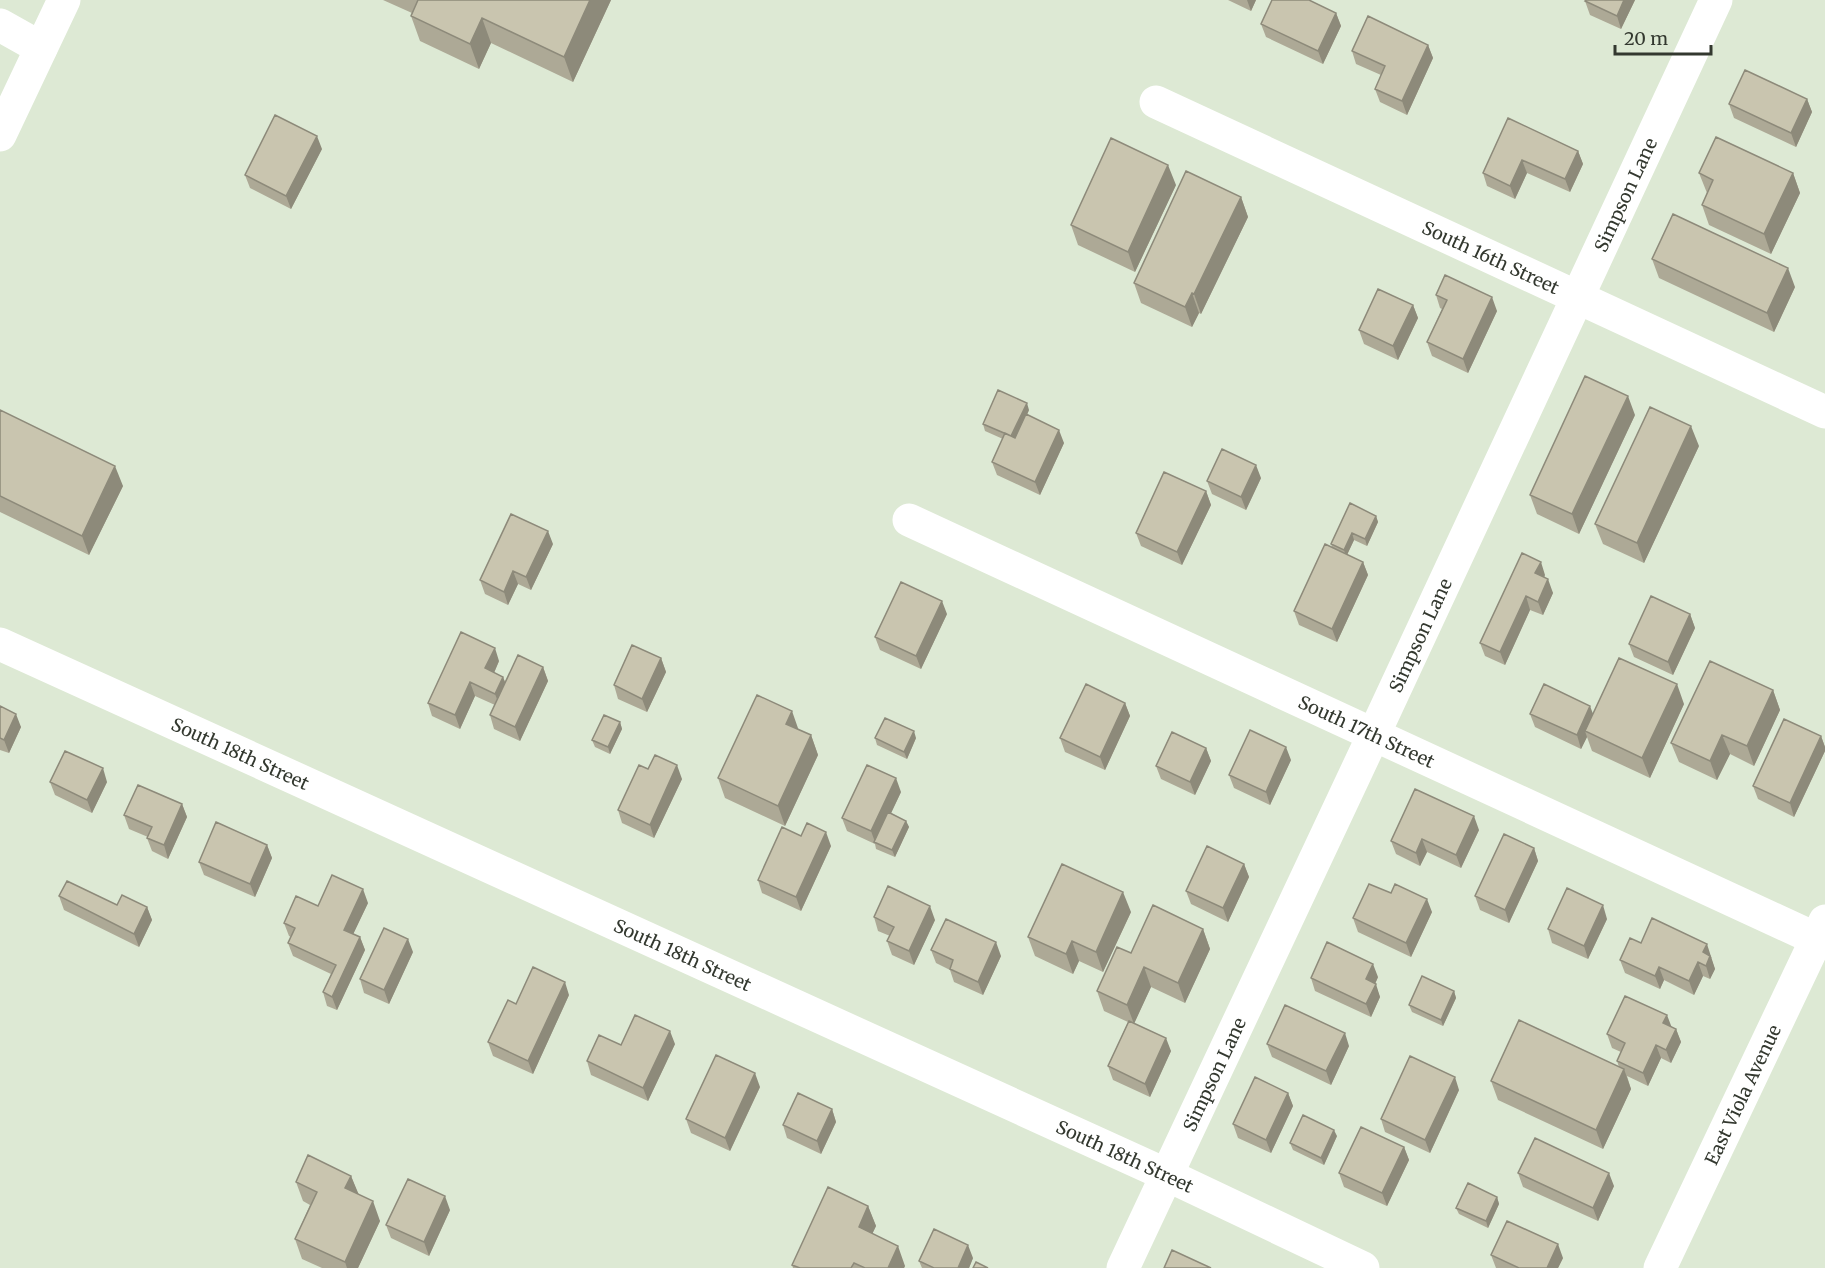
<svg xmlns="http://www.w3.org/2000/svg" width="1825" height="1268" viewBox="0 0 1825 1268" font-family="Merriweather,serif">
<style>
.lines{fill:none;stroke-linecap:round;stroke-linejoin:round}
.minor{stroke:#fff;stroke-width:33}
.wall{fill:#ada996}
.shaded-wall{fill:#8d8a7a}
.building{fill:#c9c5af;stroke:#8d8a7a;stroke-width:1.5}
.labels{text-anchor:middle;dominant-baseline:central;stroke-width:4.5;stroke-linejoin:round;paint-order:stroke}
.street-label{font-size:18px;fill:#33382f;stroke:#dde9d4}
</style>
<rect width="100%" height="100%" fill="#dde9d4"/>
<g class="lines">
<!-- minor -->
<g class="minor">
<path d="M0,25L41,48"/>
<path id="s1" d="M1156,102L1825,412"/>
<path d="M0,135L64,0"/>
<path id="s2" d="M909,520L1825,943"/>
<path id="s3" d="M0,644L1167,1175L1363,1268"/>
<path id="s4" d="M1123,1268L1374,734L1716,0"/>
<path id="s5" d="M1660,1268L1825,921"/>
</g>
</g>
<!-- wall -->
<path class="wall" d="M383,0H611L573,82L491,43L479,69L420,41L411,16L412,13Z
M1228,0H1256L1251,11Z
M1586,0H1635L1621,29L1590,15L1585,1Z
M1336,13L1341,26L1323,64L1266,37L1261,24Z
M1428,45L1433,58L1407,115L1380,102L1375,89L1381,75L1356,64L1352,51Z
M1807,99L1812,112L1796,147L1734,118L1729,104Z
M1508,118L1578,151L1583,164L1570,192L1527,173L1515,199L1487,186L1483,173Z
M322,149L291,209L250,188L245,175Z
M1699,173H1793L1800,193L1771,254L1709,225L1702,205L1707,193Z
M1176,185L1135,272L1078,245L1071,225Z
M1241,197L1248,217L1201,314L1199,313L1192,327L1141,303L1134,283Z
M1652,259L1795,287L1774,332L1659,278Z
M1436,295L1497,311L1468,373L1432,356L1427,342L1442,309L1440,308Z
M1413,305L1418,318L1398,360L1364,344L1359,330Z
M0,410L123,486L89,555L0,512Z
M1029,410L1027,415L1064,443L1040,495L997,475L992,462L1003,439L985,431L983,424Z
M1635,415L1579,534L1537,514L1530,495Z
M1699,446L1644,563L1603,544L1595,524Z
M1261,478L1246,510L1212,494L1207,481Z
M1206,491L1211,505L1182,565L1141,546L1136,533Z
M1376,516L1378,522L1367,546L1354,540L1347,555L1363,562L1368,575L1337,642L1299,625L1294,611L1332,547L1331,544Z
M553,544L531,590L518,584L508,605L485,594L480,580Z
M1545,575L1544,578L1553,593L1543,615L1530,610L1505,665L1485,656L1480,643Z
M947,614L921,669L880,650L875,637Z
M1690,614L1695,628L1673,675L1634,657L1629,644Z
M661,658L666,672L647,712L618,699L614,685Z
M499,661L494,673L503,677L505,682L543,667L548,681L520,741L494,729L490,715L495,705L475,696L460,729L432,716L428,703Z
M1773,690L1780,710L1754,766L1730,754L1717,780L1679,762L1671,743Z
M1125,703L1130,716L1105,770L1065,752L1060,738Z
M1684,704L1650,778L1592,751L1587,737L1581,749L1535,727L1530,714H1593Z
M0,706L21,727L9,753L0,750Z
M620,722L622,729L610,754L595,747L592,740Z
M799,730L811,735L818,755L785,826L725,798L718,778Z
M1821,736L1825,747V751L1794,817L1758,799L1753,786Z
M875,738H916L907,759L877,745Z
M1206,748L1211,761L1195,795L1161,779L1156,766Z
M1291,760L1270,805L1234,788L1229,775Z
M648,769L682,779L654,838L622,823L618,810Z
M50,782H107L92,813L55,795Z
M901,792L891,813L906,821L909,827L895,857L876,849L875,844L847,831L842,818Z
M182,804L187,817L168,859L152,851L147,838L148,837L129,829L124,815Z
M1479,830L1461,868L1427,852L1420,866L1396,854L1391,841Z
M801,836L831,846L801,911L762,893L758,880Z
M267,845L272,858L255,897L204,875L199,862Z
M1534,848L1538,861L1509,923L1480,910L1475,896Z
M1244,864L1249,877L1228,922L1191,904L1186,891Z
M1391,893L1432,912L1411,957L1358,932L1353,918Z
M59,896L117,905L147,907L152,920L139,947L64,910Z
M368,903L353,934L360,937L365,950L337,1010L327,1006L323,992L331,974L293,956L288,943L291,937L289,936L284,923L318,906Z
M1131,912L1103,972L1079,961L1073,974L1035,956L1028,937Z
M874,917L935,920L914,965L892,955L887,941L890,936L878,931Z
M1607,919L1588,959L1552,943L1548,929Z
M1203,929L1210,949L1185,1003L1151,987L1134,1023L1171,1051L1150,1097L1113,1080L1108,1066L1128,1022L1104,1011L1097,991L1131,953Z
M1641,943L1712,957L1711,958L1715,969L1710,979L1703,976L1694,995L1664,980L1660,989L1625,973L1620,960Z
M931,950L1001,956L983,995L954,982L950,970L936,963Z
M413,952L389,1004L364,993L360,979Z
M1378,977L1375,984L1380,997L1371,1017L1315,991L1311,978Z
M1454,991L1456,998L1443,1026L1412,1012L1409,1005Z
M569,995L533,1074L493,1056L488,1042Z
M1671,1027L1676,1029L1681,1042L1671,1063L1661,1058L1648,1086L1627,1076L1631,1089L1603,1149L1498,1100L1491,1081L1619,1067L1617,1061L1621,1052L1612,1048L1607,1034Z
M675,1044L648,1101L591,1075L587,1061L621,1045Z
M1267,1044L1349,1046L1331,1085L1272,1057Z
M760,1087L730,1151L691,1133L686,1119Z
M1459,1090L1430,1153L1385,1132L1381,1119Z
M1288,1093L1293,1106L1271,1153L1238,1138L1233,1124Z
M832,1109L836,1122L821,1154L787,1138L783,1125Z
M1337,1136L1324,1165L1293,1150L1290,1143Z
M1404,1147L1409,1160L1387,1206L1344,1187L1339,1173Z
M1518,1173L1614,1186L1598,1221L1523,1187Z
M351,1176L358,1194L380,1221L358,1268H322L302,1259L295,1239L310,1205L303,1201L296,1182Z
M1497,1197L1499,1204L1488,1228L1459,1214L1456,1208Z
M868,1206L876,1226L872,1234L905,1266L904,1268H793L792,1265Z
M450,1210L429,1256L391,1238L386,1225Z
M1491,1255L1563,1258L1558,1268H1496Z
M973,1258L969,1268H922L919,1261Z"/>
<!-- shaded-wall -->
<path class="shaded-wall" d="M590,0H611L573,82L564,57Z
M1247,0H1256L1251,11Z
M1624,0H1635L1621,29L1617,16Z
M1336,13L1341,26L1323,64L1318,51Z
M482,18L491,43L479,69L470,44Z
M1428,45L1433,58L1407,115L1402,101Z
M1807,99L1812,112L1796,147L1791,133Z
M317,136L322,149L291,209L286,196Z
M1578,151L1583,164L1570,192L1565,179Z
M1522,160L1527,173L1515,199L1510,186Z
M1168,165L1176,185L1135,272L1128,252Z
M1793,173L1800,193L1771,254L1764,234Z
M1241,197L1248,217L1201,314L1194,294Z
M1788,268L1795,287L1774,332L1767,313Z
M1192,293L1199,313L1192,327L1185,307Z
M1492,297L1497,311L1468,373L1463,359Z
M1413,305L1418,318L1398,360L1393,346Z
M1628,396L1635,415L1579,534L1572,514Z
M1027,403L1029,410L1013,444L1011,437Z
M1691,426L1699,446L1644,563L1637,543Z
M1059,430L1064,443L1040,495L1035,482Z
M1256,465L1261,478L1246,510L1241,497Z
M115,466L123,486L89,555L82,536Z
M1206,491L1211,505L1182,565L1177,552Z
M1376,516L1378,522L1367,546L1365,539Z
M548,531L553,544L531,590L526,577Z
M1352,533L1354,540L1346,557L1344,550Z
M1363,562L1368,575L1337,642L1332,629Z
M1541,562L1545,575L1540,587L1535,573Z
M513,571L518,584L508,605L504,592Z
M1548,579L1553,593L1543,615L1538,602Z
M1526,596L1530,610L1505,665L1500,652Z
M942,601L947,614L921,669L916,656Z
M1690,614L1695,628L1673,675L1668,662Z
M495,648L499,661L490,682L485,668Z
M661,658L666,672L647,712L642,699Z
M543,667L548,681L520,741L515,727Z
M503,677L508,690L500,707L495,694Z
M470,682L475,696L460,729L455,715Z
M1677,684L1684,704L1650,778L1642,758Z
M1773,690L1780,710L1754,766L1747,746Z
M1125,703L1130,716L1105,770L1100,757Z
M1590,706L1595,719L1585,731L1587,737L1581,749L1577,735Z
M792,711L799,731L786,724Z
M16,714L21,727L9,753L4,740Z
M620,722L622,729L610,754L608,747Z
M914,731L916,738L907,759L904,752Z
M811,735L818,755L785,826L778,806Z
M1722,735L1730,754L1717,780L1710,761Z
M1821,736L1825,747V751L1794,817L1790,803Z
M1286,747L1291,760L1270,805L1266,792Z
M1206,748L1211,761L1195,795L1190,782Z
M677,765L682,779L654,838L650,825Z
M103,768L107,782L92,813L87,800Z
M896,778L901,792L877,843L875,842L871,831Z
M182,804L187,817L168,859L164,845Z
M1474,816L1479,830L1461,868L1456,855Z
M906,821L909,827L895,857L892,850Z
M826,832L831,846L801,911L796,897Z
M1422,839L1427,852L1420,866L1416,853Z
M267,845L272,858L255,897L250,884Z
M1534,848L1538,861L1509,923L1505,910Z
M1244,864L1249,877L1228,922L1223,908Z
M363,889L368,903L349,943L344,930Z
M1123,892L1131,912L1103,972L1096,952Z
M1427,899L1432,912L1411,957L1406,943Z
M1603,905L1607,919L1588,959L1584,946Z
M930,906L935,920L914,965L909,951Z
M147,907L152,920L139,947L134,934Z
M1203,929L1210,949L1185,1003L1178,983Z
M360,937L365,950L337,1010L332,997Z
M408,939L413,952L389,1004L384,990Z
M1072,941L1079,961L1073,974L1066,954Z
M996,942L1001,956L983,995L978,982Z
M1707,944L1715,969L1710,979L1706,966L1703,952Z
M1698,962L1703,976L1694,995L1689,981Z
M1373,964L1378,977L1371,993L1366,979Z
M1144,967L1151,987L1134,1024L1127,1005Z
M1659,967L1664,980L1660,989L1655,976Z
M565,982L569,995L533,1074L528,1061Z
M1376,984L1380,997L1371,1017L1366,1004Z
M1454,991L1456,998L1443,1026L1441,1020Z
M1667,1015L1672,1028L1663,1023Z
M1676,1029L1681,1042L1671,1063L1666,1050Z
M670,1031L675,1044L648,1101L643,1088Z
M1345,1033L1349,1046L1331,1085L1326,1071Z
M1166,1038L1171,1051L1150,1097L1145,1084Z
M1656,1045L1661,1058L1648,1086L1643,1073Z
M1624,1069L1631,1089L1603,1149L1596,1130Z
M755,1073L760,1087L730,1151L725,1138Z
M1455,1077L1459,1090L1430,1153L1425,1140Z
M1288,1093L1293,1106L1271,1153L1266,1140Z
M832,1109L836,1122L821,1154L817,1141Z
M1334,1130L1337,1136L1324,1165L1321,1158Z
M1404,1147L1409,1160L1387,1206L1382,1193Z
M1609,1173L1614,1186L1598,1221L1593,1208Z
M351,1176L359,1195L345,1188Z
M445,1196L450,1210L429,1256L424,1242Z
M1497,1197L1499,1204L1488,1228L1486,1221Z
M373,1201L380,1221L358,1268H347L345,1262Z
M868,1206L876,1226L866,1247L859,1227Z
M1558,1244L1563,1258L1558,1268H1547Z
M968,1245L973,1258L969,1268H958Z
M898,1246L905,1266L904,1268H888Z"/>
<!-- building -->
<path class="building" d="M418,0H590L564,57L482,18L470,44L411,16Z
M1272,0H1309L1336,13L1318,51L1261,24Z
M1586,0H1624L1617,16L1585,1Z
M1368,16L1428,45L1402,101L1375,89L1385,66L1352,51Z
M1745,70L1807,99L1791,133L1729,104Z
M275,115L317,136L286,196L245,175Z
M1508,118L1578,151L1565,179L1522,160L1510,186L1483,173Z
M1716,137L1793,173L1764,234L1702,205L1713,180L1699,173Z
M1111,138L1168,165L1128,252L1071,225Z
M1186,171L1241,197L1194,294L1192,293L1185,307L1134,283Z
M1673,214L1788,268L1767,313L1652,259Z
M1445,275L1492,297L1463,359L1427,342L1447,300L1436,295Z
M1378,289L1413,305L1393,346L1359,330Z
M1585,376L1628,396L1572,514L1530,495Z
M998,390L1027,403L1011,436L983,424Z
M1650,407L1691,426L1637,543L1595,524Z
M0,410L115,466L82,536L0,496Z
M1026,414L1059,430L1035,482L992,462L1005,433L1015,438Z
M1222,449L1256,465L1241,497L1207,481Z
M1164,472L1206,491L1177,552L1136,533Z
M1350,503L1376,516L1365,539L1352,533L1344,550L1331,544Z
M511,514L548,531L526,577L513,571L504,592L480,580Z
M1325,544L1363,562L1332,629L1294,611Z
M1522,553L1541,562L1535,573L1548,579L1538,602L1526,596L1500,652L1480,643Z
M901,582L942,601L916,656L875,637Z
M1651,596L1690,614L1668,662L1629,644Z
M461,632L495,648L485,668L503,677L495,694L470,682L455,715L428,703Z
M632,645L661,658L642,699L614,685Z
M518,655L543,667L515,727L490,715Z
M1619,658L1677,684L1642,758L1585,731Z
M1710,661L1773,690L1747,746L1722,735L1710,761L1671,743Z
M1086,684L1125,703L1100,757L1060,738Z
M1544,684L1590,706L1577,735L1530,714Z
M757,695L792,711L786,724L811,735L778,806L718,778Z
M0,706L16,714L4,740L0,738Z
M604,715L620,722L608,747L592,740Z
M885,718L914,731L904,752L875,738Z
M1784,719L1821,736L1790,803L1753,786Z
M1250,730L1286,747L1266,792L1229,775Z
M1172,732L1206,748L1190,782L1156,766Z
M65,751L103,768L87,800L50,782Z
M655,755L677,765L650,825L618,810L639,765L648,769Z
M867,765L896,778L871,831L842,818Z
M138,785L182,804L164,845L147,838L152,827L124,815Z
M1415,789L1474,816L1456,855L1422,839L1416,853L1391,841Z
M888,812L906,821L892,850L874,842Z
M216,822L267,845L250,884L199,862Z
M807,823L826,832L796,897L758,880L782,827L801,836Z
M1504,834L1534,848L1505,910L1475,896Z
M1207,846L1244,864L1223,908L1186,891Z
M1062,864L1123,892L1096,952L1072,941L1066,954L1028,937Z
M332,875L363,889L344,930L360,937L332,997L323,992L336,965L288,943L295,928L284,923L296,896L318,906Z
M67,881L117,905L122,895L147,907L134,934L59,896Z
M1369,884L1391,893L1395,884L1427,899L1406,943L1353,918Z
M888,886L930,906L909,951L887,941L894,927L874,917Z
M1567,888L1603,905L1584,946L1548,929Z
M1153,905L1203,929L1178,983L1144,967L1127,1005L1097,991L1117,947L1131,953Z
M1652,918L1707,944L1703,952L1710,956L1706,966L1698,962L1689,981L1659,967L1655,976L1620,960L1630,938L1641,943Z
M946,919L996,942L978,982L950,969L953,960L931,950Z
M384,928L408,939L384,990L360,979Z
M1327,942L1373,964L1366,979L1376,984L1366,1004L1311,978Z
M533,967L565,982L528,1061L488,1042L508,1000L516,1004Z
M1422,976L1454,991L1441,1020L1409,1005Z
M1625,996L1667,1015L1663,1023L1676,1029L1666,1050L1656,1045L1643,1073L1617,1061L1625,1043L1607,1034Z
M1285,1005L1345,1033L1326,1071L1267,1044Z
M635,1015L670,1031L643,1088L587,1061L599,1035L621,1045Z
M1519,1020L1624,1069L1596,1130L1491,1081Z
M1129,1021L1166,1038L1145,1084L1108,1066Z
M716,1055L755,1073L725,1138L686,1119Z
M1410,1056L1455,1077L1425,1140L1381,1119Z
M1255,1077L1288,1093L1266,1140L1233,1124Z
M798,1093L832,1109L817,1141L783,1125Z
M1303,1115L1334,1130L1321,1158L1290,1143Z
M1361,1127L1404,1147L1382,1193L1339,1173Z
M1535,1138L1609,1173L1593,1208L1518,1173Z
M308,1155L351,1176L345,1188L373,1201L345,1262L295,1239L317,1192L296,1182Z
M408,1179L445,1196L424,1242L386,1225Z
M1468,1183L1497,1197L1486,1221L1456,1208Z
M828,1187L868,1206L859,1227L898,1246L888,1268H865L854,1263L851,1268H800L792,1265Z
M1507,1221L1558,1244L1547,1268H1519L1491,1255Z
M934,1229L968,1245L958,1268H934L919,1261Z
M1172,1250L1211,1268H1164Z
M976,1262L988,1268H973Z"/>
<g class="labels">
<!-- street labels -->
<g class="street-label">
<text stroke="none"><textPath href="#s4" startOffset="1185">Simpson Lane</textPath></text>
<text stroke="none"><textPath href="#s1" startOffset="369">South 16th Street</textPath></text>
<text stroke="none"><textPath href="#s4" startOffset="699">Simpson Lane</textPath></text>
<text stroke="none"><textPath href="#s2" startOffset="504">South 17th Street</textPath></text>
<text stroke="none"><textPath href="#s3" startOffset="264">South 18th Street</textPath></text>
<text stroke="none"><textPath href="#s3" startOffset="750">South 18th Street</textPath></text>
<text stroke="none"><textPath href="#s4" startOffset="214">Simpson Lane</textPath></text>
<text stroke="none"><textPath href="#s5" startOffset="192">East Viola Avenue</textPath></text>
<text stroke="none"><textPath href="#s3" startOffset="1236">South 18th Street</textPath></text>
</g>
</g>
<!-- scale -->
<path d="M1615 45v9h96v-9" fill="none" stroke="#33382f" stroke-width="3"/>
<text x="1624" y="45" font-size="18" fill="#33382f" stroke="#dde9d4" stroke-width="4.5" paint-order="stroke">20 m</text>
</svg>
